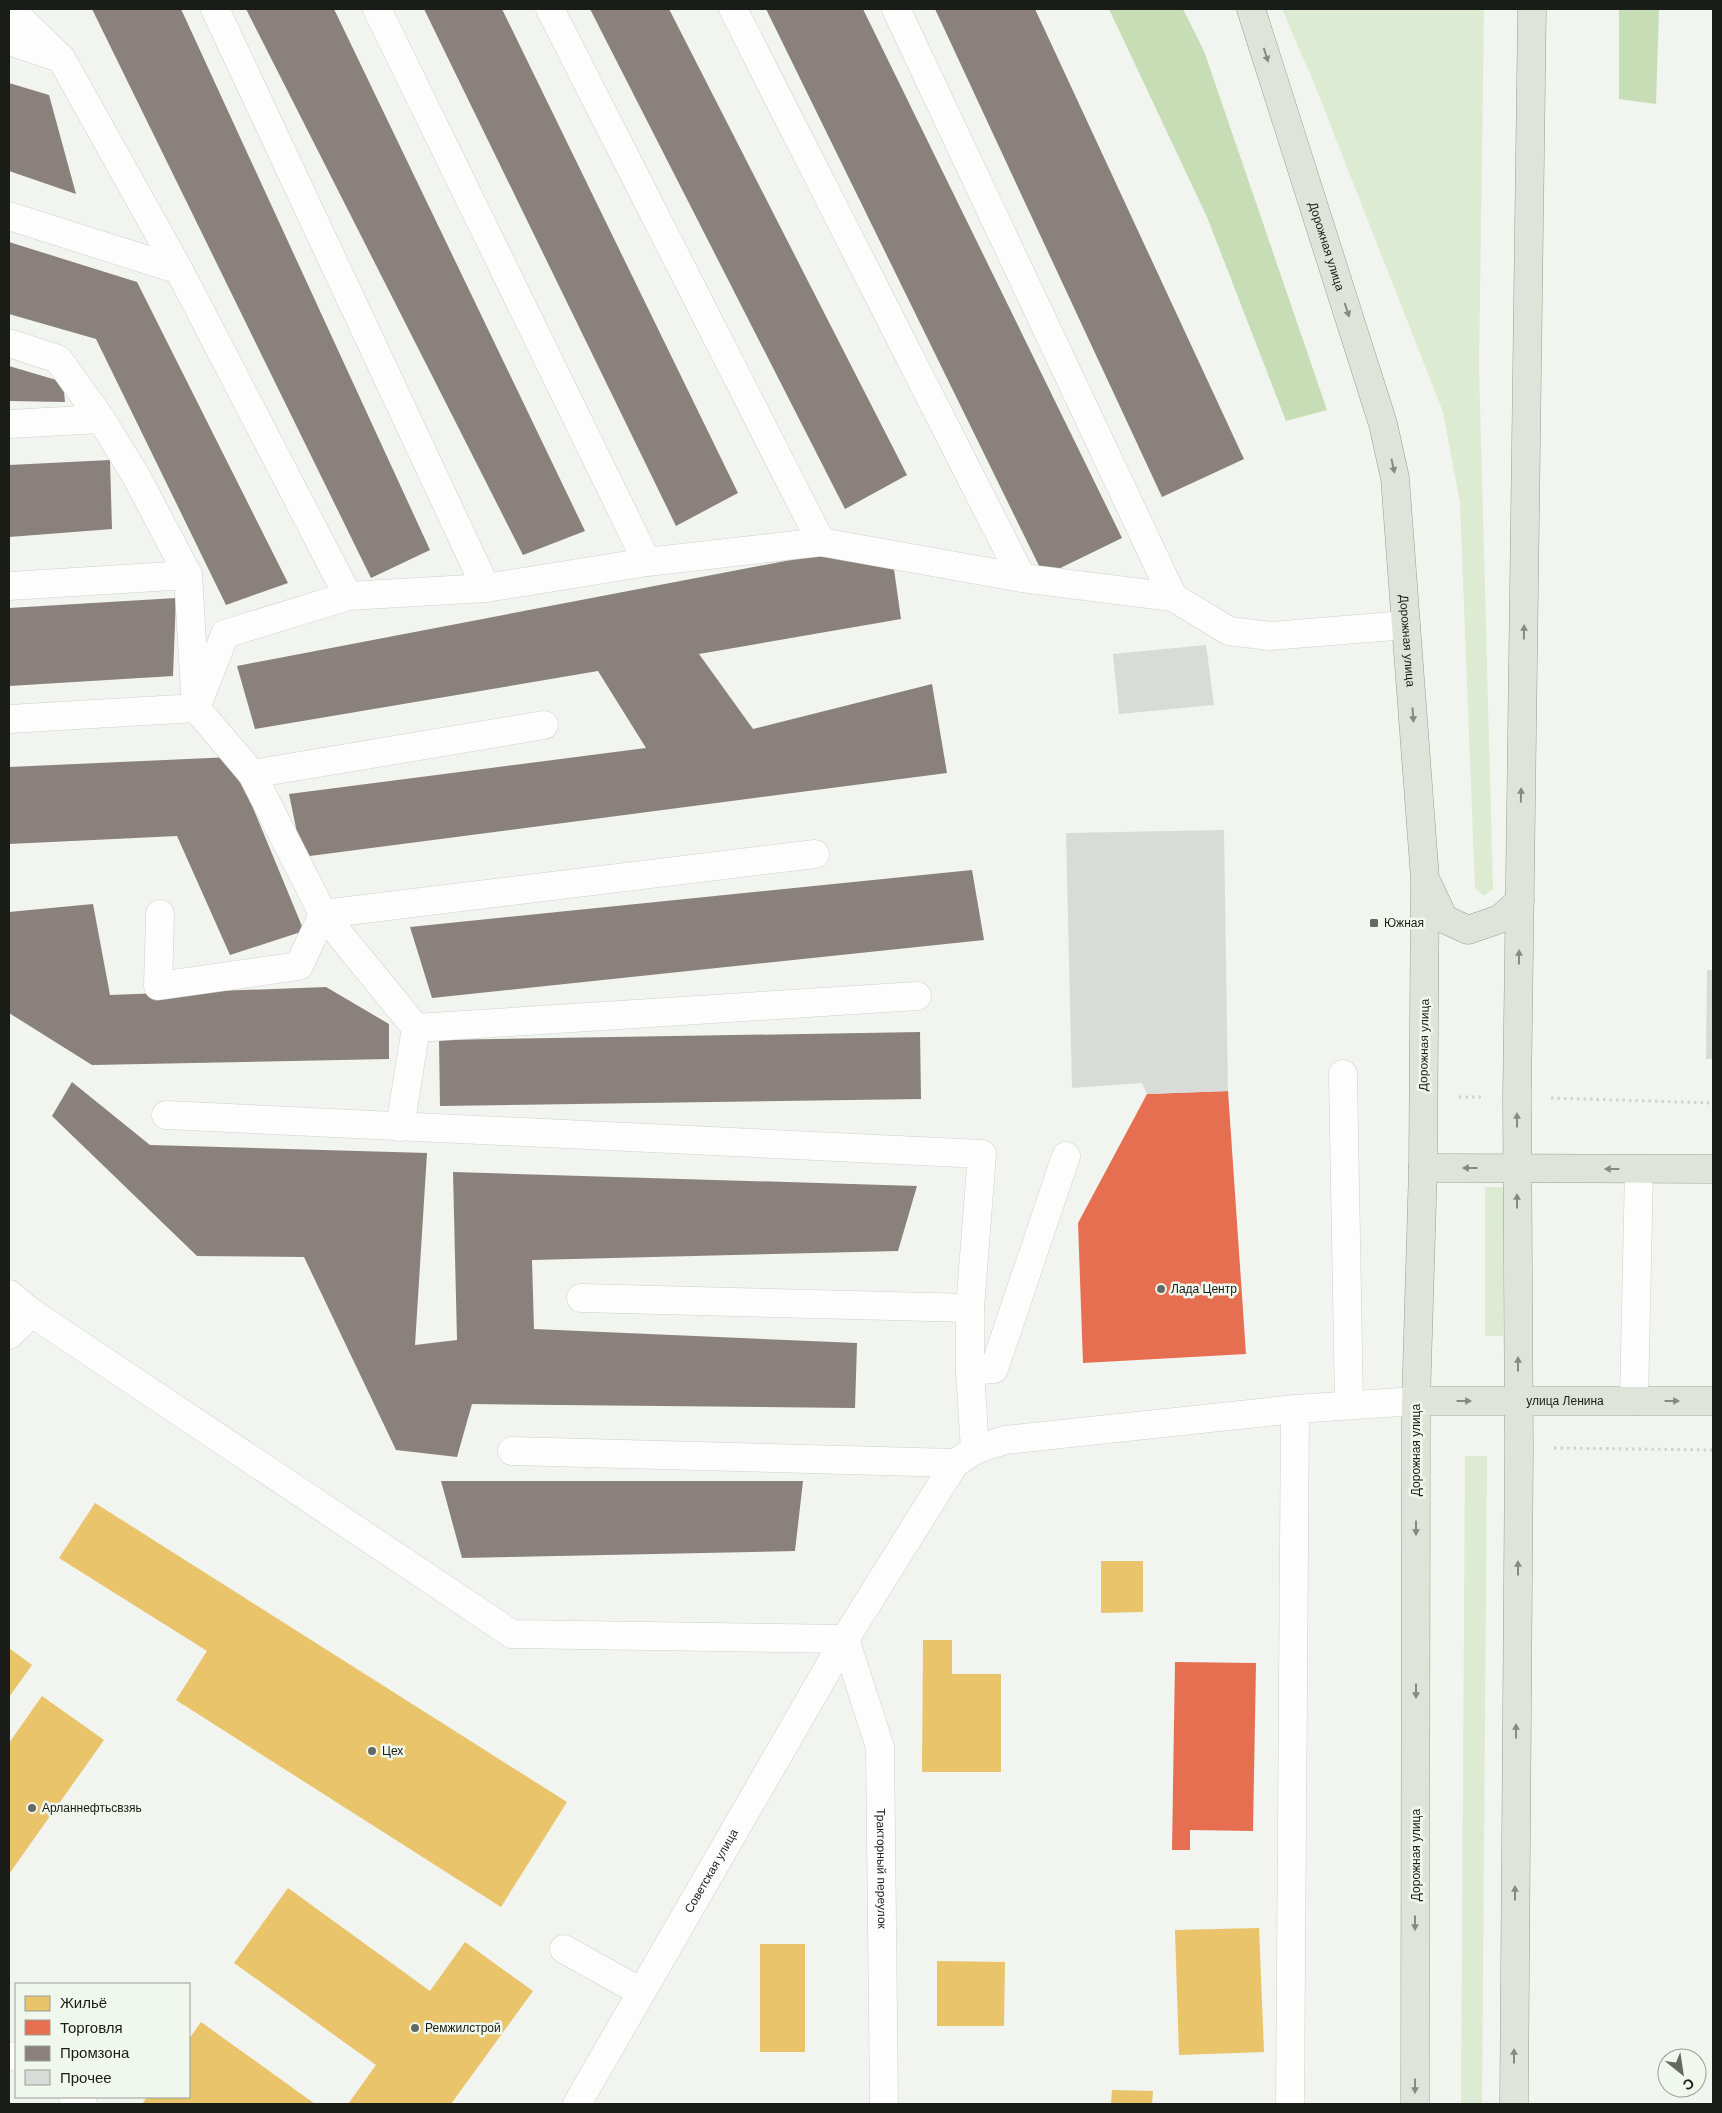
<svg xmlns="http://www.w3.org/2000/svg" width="1722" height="2113" viewBox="0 0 1722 2113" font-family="Arial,sans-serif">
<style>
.green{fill:#dcebd1}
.forest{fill:#c6ddb5}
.homes{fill:#e9c46a}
.shops{fill:#e76f51}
.industry{fill:#8a817c}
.building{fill:#d8dbd7}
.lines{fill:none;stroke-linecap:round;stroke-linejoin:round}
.minor-casing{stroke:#cfd1cd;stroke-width:29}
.major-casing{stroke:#98a091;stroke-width:29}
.path{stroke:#d2d3d1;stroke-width:3;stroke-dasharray:2.5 4;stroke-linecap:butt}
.minor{stroke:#fdfdfd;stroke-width:28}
.major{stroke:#dfe4db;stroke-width:28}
.oneway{fill:#868a83}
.poi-dot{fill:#656863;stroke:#f0f7ec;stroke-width:2}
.labels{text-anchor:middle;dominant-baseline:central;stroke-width:5;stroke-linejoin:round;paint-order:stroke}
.street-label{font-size:12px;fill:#1a1c18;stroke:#f0f7ec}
.poi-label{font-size:12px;fill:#1a1c18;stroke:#f0f7ec;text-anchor:start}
</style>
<rect width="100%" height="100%" fill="#f1f4ef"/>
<!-- green -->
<path class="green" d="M1282,9H1484L1479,368L1493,889L1484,896L1475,888L1460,503L1443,412L1314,83Z
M1485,1187H1503V1336H1485Z
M1465,1456H1487L1482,2104H1461Z"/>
<!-- forest -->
<path class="forest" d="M1109,9H1183L1204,51L1327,410L1286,421L1207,217Z
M1619,9H1659L1656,104L1619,99Z"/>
<!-- homes -->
<path class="homes" d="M95,1503L567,1802L501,1907L176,1700L207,1651L59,1558Z
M1101,1561H1143V1612L1101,1613Z
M923,1640H952V1674H1001V1772H922Z
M9,1648L32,1665L9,1697Z
M42,1696L104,1740L9,1874V1743Z
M288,1888L430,1991L465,1942L533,1991L451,2104H348L376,2065L234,1963Z
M1259,1928L1264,2052L1179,2055L1175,1930Z
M760,1944H805V2052H760Z
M937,1961L1005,1962L1004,2026H937Z
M201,2022L315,2104H142L147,2097H189V2039Z
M1112,2090L1153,2091L1152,2104H1111Z"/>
<!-- shops -->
<path class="shops" d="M1228,1091L1246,1354L1083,1363L1078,1223L1147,1094Z
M1175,1662L1256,1663L1253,1831L1190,1830V1850H1172Z"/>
<!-- industry -->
<path class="industry" d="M92,9H181L430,550L371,578Z
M246,9H334L585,531L523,555Z
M424,9H502L738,493L676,526Z
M590,9H669L907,475L845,509Z
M766,9H863L1122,538L1044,576Z
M935,9H1035L1244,459L1162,497Z
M9,83L49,95L76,194L9,171Z
M9,242L137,282L288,583L226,605L96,339L9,314Z
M9,366L63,382L65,402L9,401Z
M110,460L112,529L9,537V465Z
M890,541L901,619L699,654L753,729L932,684L947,773L302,857L289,794L646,748L598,671L255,729L237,666Z
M176,598L173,676L9,686V608Z
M232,757L304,931L230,955L177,836L9,844V767Z
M972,870L984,940L432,998L410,927Z
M93,904L110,995L326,987L389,1024V1059L92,1065L9,1013V912Z
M920,1032L921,1099L440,1106L439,1040Z
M72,1082L150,1145L427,1153L415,1345L457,1340L453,1172L917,1186L898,1251L532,1260L534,1329L857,1343L855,1408L472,1404L457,1457L396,1450L304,1257L197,1256L52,1116Z
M441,1481H803L795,1551L462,1558Z"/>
<!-- building -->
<path class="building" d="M1206,645L1214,705L1119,714L1113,654Z
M1224,830L1228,1091L1147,1094L1142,1083L1072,1088L1066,833Z
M1707,970H1713V1059H1706Z"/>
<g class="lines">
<defs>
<g id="minor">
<path d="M10,9L61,58L179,270L348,596"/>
<path d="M215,9L486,588"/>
<path d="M377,9L647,562"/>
<path d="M550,9L821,542"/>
<path d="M733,9L1022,578"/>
<path d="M896,9L1173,597"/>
<path d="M9,41L54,56"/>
<path d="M9,216L179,270"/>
<path d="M9,343L58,359L101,419L136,476L188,575L196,708L252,774L323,914L416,1028L400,1127"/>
<path d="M9,424L101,419"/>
<path d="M9,586L188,575"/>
<path d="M9,719L196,708L225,634L348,596L486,588L647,562L821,542L1022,578L1173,597L1229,631L1270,636L1406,625"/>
<path d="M252,774L544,725"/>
<path d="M160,914L158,986L299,966L323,914L815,854"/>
<path d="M416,1028L917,996"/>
<path d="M1343,1074L1349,1404"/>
<path d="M166,1115L982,1154L970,1308"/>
<path d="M9,1294L32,1313L9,1335"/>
<path d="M581,1298L970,1308V1371L975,1450"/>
<path d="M32,1313L512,1634L845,1639"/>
<path d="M970,1371L994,1369L1066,1156"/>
<path d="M1634,1401L1639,1169"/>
<path d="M512,1451L955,1463"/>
<path id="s1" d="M845,1639L880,1747L884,2104"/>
<path d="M564,1949L641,1992"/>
<path d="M15,2056L16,2057"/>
<path d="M73,2097L83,2104"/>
<path id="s2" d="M577,2104L845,1639L955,1463L975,1450L1005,1440L1295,1409L1416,1401"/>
<path d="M1290,2104L1295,1409"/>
</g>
<g id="major">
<path id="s3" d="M1251,9L1383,424L1395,478L1425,879L1423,1168L1416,1401L1415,2104"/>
<path d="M1428,885L1444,919L1468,930L1500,919L1520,901"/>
<path d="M1423,1168L1713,1169"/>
<path id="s4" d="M1416,1401H1713"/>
<path d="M1514,2104L1519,1448L1517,1096L1532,9"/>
</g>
</defs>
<!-- minor casing -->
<use href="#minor" class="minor-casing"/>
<!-- major casing -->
<use href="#major" class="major-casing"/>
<!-- path -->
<path class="path" d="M1459,1097H1483
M1551,1098L1713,1103
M1554,1448L1713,1450"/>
<!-- minor -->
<use href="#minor" class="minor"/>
<!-- major -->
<use href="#major" class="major"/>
</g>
<!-- one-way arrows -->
<defs><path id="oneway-solid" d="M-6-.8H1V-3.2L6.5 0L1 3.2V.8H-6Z" transform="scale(1.25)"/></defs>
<g class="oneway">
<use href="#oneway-solid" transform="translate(1266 55) rotate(72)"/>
<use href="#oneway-solid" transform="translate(1347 310) rotate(72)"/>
<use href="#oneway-solid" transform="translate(1393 466) rotate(78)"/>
<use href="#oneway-solid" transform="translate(1524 632) rotate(-89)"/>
<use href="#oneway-solid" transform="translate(1413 715) rotate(86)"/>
<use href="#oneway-solid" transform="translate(1521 795) rotate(-89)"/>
<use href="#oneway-solid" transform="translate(1519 957) rotate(-89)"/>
<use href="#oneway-solid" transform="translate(1517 1120) rotate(-90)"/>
<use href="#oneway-solid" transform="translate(1470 1168) rotate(-180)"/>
<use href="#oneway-solid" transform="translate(1612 1169) rotate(180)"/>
<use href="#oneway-solid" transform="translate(1517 1201) rotate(-90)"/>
<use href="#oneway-solid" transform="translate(1518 1364) rotate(-90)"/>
<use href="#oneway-solid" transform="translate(1464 1401)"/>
<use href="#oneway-solid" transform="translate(1672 1401)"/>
<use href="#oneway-solid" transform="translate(1416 1528) rotate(90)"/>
<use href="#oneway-solid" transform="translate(1518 1568) rotate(-90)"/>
<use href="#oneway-solid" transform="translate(1416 1691) rotate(90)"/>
<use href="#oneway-solid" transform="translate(1516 1731) rotate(-90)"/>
<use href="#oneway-solid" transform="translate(1515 1893) rotate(-90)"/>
<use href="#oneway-solid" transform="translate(1415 1923) rotate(90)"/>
<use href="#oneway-solid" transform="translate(1514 2056) rotate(-90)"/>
<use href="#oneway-solid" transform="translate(1415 2086) rotate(90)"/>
</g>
<!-- markers -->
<g class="poi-dot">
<rect x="1369" y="918" width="10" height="10" rx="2.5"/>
<circle cx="1161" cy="1289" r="5"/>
<circle cx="372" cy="1751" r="5"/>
<circle cx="32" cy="1808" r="5"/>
<circle cx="415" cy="2028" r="5"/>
</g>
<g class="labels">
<!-- street labels -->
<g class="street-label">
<text stroke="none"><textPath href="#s3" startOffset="249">Дорожная улица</textPath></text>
<text stroke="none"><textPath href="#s3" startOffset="654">Дорожная улица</textPath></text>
<text transform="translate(1424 1045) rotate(-89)">Дорожная улица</text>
<text stroke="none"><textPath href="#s4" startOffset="149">улица Ленина</textPath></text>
<text transform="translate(1416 1450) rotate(-90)">Дорожная улица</text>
<text transform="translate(1416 1855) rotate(-90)">Дорожная улица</text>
<text stroke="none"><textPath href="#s1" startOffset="235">Тракторный переулок</textPath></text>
<text stroke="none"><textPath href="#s2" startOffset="269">Советская улица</textPath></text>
</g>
<!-- poi labels -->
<g class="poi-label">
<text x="1384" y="923">Южная</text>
<text x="1171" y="1289">Лада Центр</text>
<text x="382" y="1751">Цех</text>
<text x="42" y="1808">Арланнефтьсвзяь</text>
<text x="425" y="2028">Ремжилстрой</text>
</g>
</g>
<!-- border -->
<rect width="1722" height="2113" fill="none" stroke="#1a1c18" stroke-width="20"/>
<!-- legend -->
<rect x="15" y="1983" width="175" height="115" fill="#f0f7ec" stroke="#9a9f97"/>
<rect x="25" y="1996" width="25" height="15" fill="#e9c46a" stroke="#9a9f97"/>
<text x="60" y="2008" font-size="15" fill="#1a1c18">Жильё</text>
<rect x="25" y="2020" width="25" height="15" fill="#e76f51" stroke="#9a9f97"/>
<text x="60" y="2033" font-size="15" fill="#1a1c18">Торговля</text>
<rect x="25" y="2046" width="25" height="15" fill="#8a817c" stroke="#9a9f97"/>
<text x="60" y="2058" font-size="15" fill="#1a1c18">Промзона</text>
<rect x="25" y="2070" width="25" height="15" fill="#d8dbd7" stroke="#9a9f97"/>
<text x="60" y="2083" font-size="15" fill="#1a1c18">Прочее</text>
<!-- north arrow -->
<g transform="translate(1682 2073) rotate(150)"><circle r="24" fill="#f0f7ec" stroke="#9a9f97"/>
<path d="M0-4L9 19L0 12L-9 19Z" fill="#656863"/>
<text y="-8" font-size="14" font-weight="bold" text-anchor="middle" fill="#1a1c18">С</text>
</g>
</svg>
